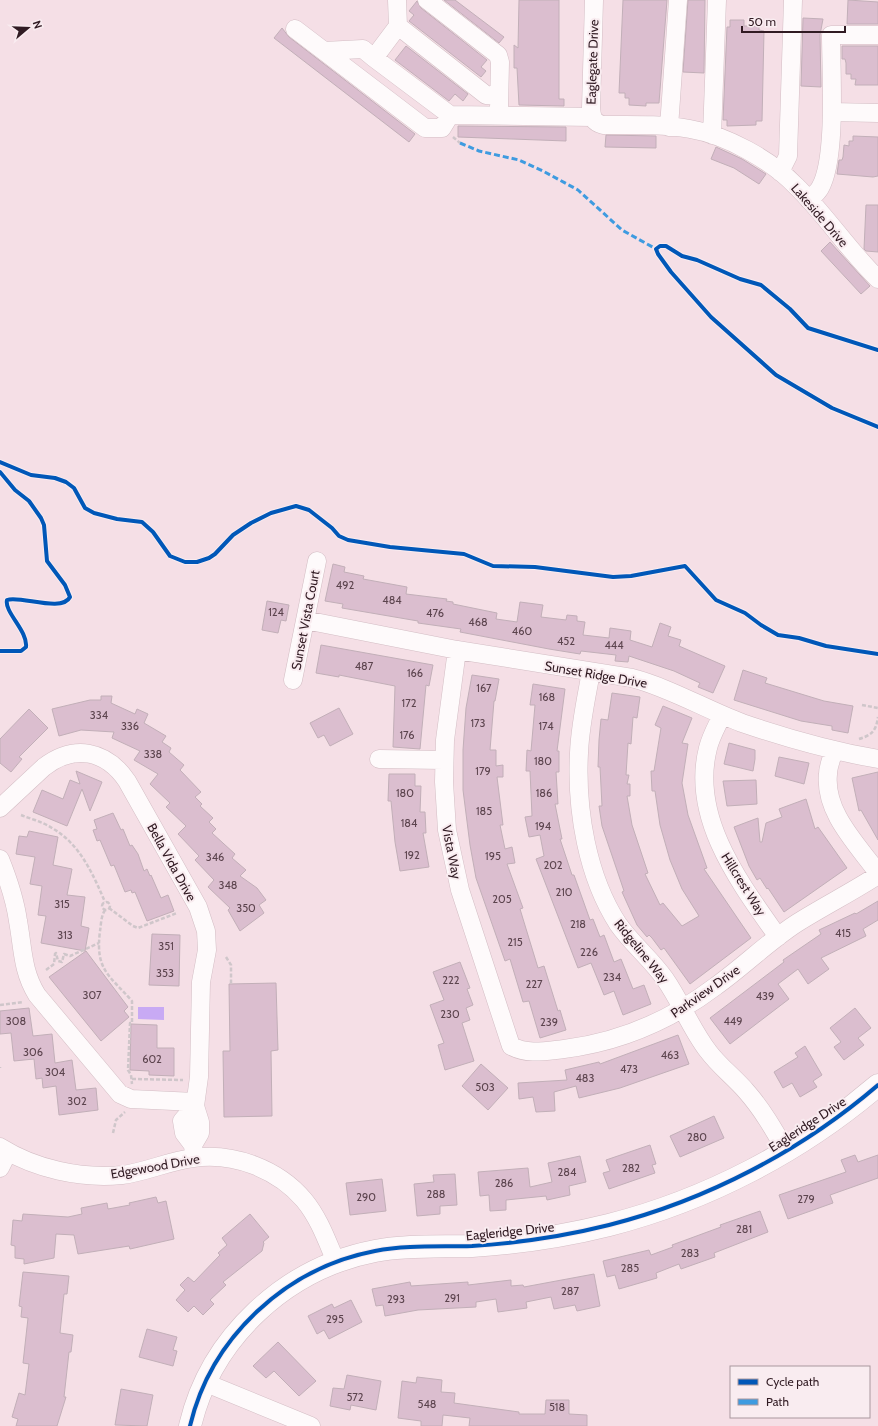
<svg xmlns="http://www.w3.org/2000/svg" width="878" height="1426" viewBox="0 0 878 1426" font-family="Cabin,sans-serif">
<style>
.water{fill:#c8aaf4}
.building{fill:#dbbecf;stroke:#c2afb8}
.lines{fill:none;stroke-linecap:round;stroke-linejoin:round}
.minor-casing{stroke:#d3bdc4;stroke-width:19}
.major-casing{stroke:#d3bdc4;stroke-width:23}
.path{stroke:#cfc6ca;stroke-width:2.5;stroke-dasharray:4 2;stroke-linecap:butt}
.minor{stroke:#fefafb;stroke-width:18}
.major{stroke:#fefafb;stroke-width:22}
.quiet{stroke:#3e9be0;stroke-width:3;stroke-dasharray:6 3;stroke-linecap:butt}
.cycleway-casing{stroke:#f9ecf0;stroke-width:6}
.cycleway{stroke:#0057b8;stroke-width:4}
.labels{text-anchor:middle;dominant-baseline:central;stroke-width:4;stroke-linejoin:round;paint-order:stroke}
.number-label{font-size:11px;fill:#5c444e}
.street-label{font-size:13px;fill:#311b23;stroke:#f9ecf0}
</style>
<rect width="100%" height="100%" fill="#f5dfe6"/>
<!-- water -->
<path class="water" d="M138,1007H164V1020L138,1019Z"/>
<!-- building -->
<path class="building" d="M444,0H455L504,37L499,43Z
M519,0H559V99H564V106L519,105L517,68H514V45L518,48Z
M623,0H667L659,103H646V106L629,105V98H625V93H619Z
M688,0H705L704,73L683,72Z
M848,0L878,2V24H847Z
M417,1L421,8L487,60L481,67L486,71L481,77L409,21L414,15L409,11Z
M803,18L823,19L820,35L821,87L801,86Z
M730,20H744V26H759V30L764,31L762,121H756V125L727,126V120H723L727,27H730Z
M282,28L289,37L415,134L409,142L274,38Z
M406,46L468,94L463,101L455,94L449,101L395,60Z
M842,46H878V85H855L856,79H851V74H846V63L845,59H842Z
M458,126L566,127V141L458,137Z
M606,135L656,136V148L605,147Z
M853,136L878,137V176L873,177L837,174L839,160H842L843,157L844,145L849,146V141H853Z
M716,147L742,159L766,174L759,184L734,168L711,159Z
M866,205H878V252L866,251L864,249Z
M830,242L870,286L861,294L821,251Z
M333,564L345,567L344,572L364,576L363,579L407,587L406,594L447,599L446,601L453,602V604L497,613L496,619L517,622L520,602L543,605L541,617L566,620L567,615L577,616V621L585,622L583,635L609,638L610,628L631,631L630,640L652,647L660,623L671,627L668,636L681,640L679,646L725,666L713,693L698,687L700,683L674,671L629,656L628,662L615,661L616,655L581,651L580,654L549,649L460,632L461,629L418,623V621L342,608L343,604L325,601Z
M267,601L289,605L286,621L281,620L278,633L262,630Z
M321,645L433,665L429,686L426,685L420,749L393,747L395,686L339,675V677L316,673Z
M743,670L767,678L765,683L824,701L853,706L848,733L832,730V726L801,721L734,700Z
M472,675L499,679L495,701H494L490,750H496V766L503,765V777H497L503,825H500L505,849L512,847L515,863L507,864L523,908L520,909L538,968L544,966L558,1011L560,1010L566,1030L540,1038L529,1001L523,1002L510,959L505,961L476,878L470,845L463,790V750L466,708Z
M533,684L565,689L557,751H559V772H556L558,804H555L562,839H560L572,875H574L590,920L593,919L600,937L604,935L614,962L621,959L633,989L644,985L651,1004L623,1015L614,991L604,995L591,963L578,968L536,859L544,856L540,835L529,837L525,817L532,816L530,771H526L527,750L531,751L535,705H530Z
M612,693L640,697L637,718L633,717L631,744L628,743L626,775H629L627,784H630V796H627L632,825L648,873L645,874L660,905L663,903L682,926L699,916L682,889L670,860L660,825L655,791H652L651,771H654L661,728L655,725L663,706L692,718L682,743L688,744L682,783L688,815L707,868L704,869L751,938L690,984L664,948L661,950L652,938L649,935L647,937L637,925L622,892L624,891L602,826L599,806H602L600,767H598L599,740L601,719L608,720Z
M101,696H112L111,703L135,714L137,709L148,714L144,723L166,736L162,742L171,748L169,752L184,765L180,770L201,792L195,797L202,804L200,806L213,818L209,822L216,829L212,833L235,854L232,858L246,870L240,876L257,888L266,900L259,905L264,913L240,931L228,910L230,908L208,887L214,880L195,860L199,856L178,834L186,826L166,807L170,803L150,784L158,774L134,760L140,751L112,738L114,732L81,730L59,736L52,709L90,700H101Z
M339,708L353,734L330,746L324,735L318,738L310,723Z
M29,709L48,728L19,757L22,759L11,772L0,763V739Z
M729,743L755,750V759L753,771L724,764Z
M779,757L809,763L804,784L775,776Z
M76,771L102,782L90,811L82,789L67,826L33,812L42,790L63,799L70,780L80,784Z
M878,772V840L861,810L859,811L852,778Z
M389,774H415V786H421L420,812H425L426,833H423L429,867L400,871L395,842L391,801H388Z
M756,780L757,804L727,806L723,781Z
M806,799L815,829L818,827L847,868L784,912L768,888L767,889L760,878L757,880L749,866L734,827L758,818L760,842H762L766,823L782,817L779,809Z
M113,813L121,830L123,829L130,846L132,845L138,854L144,871L147,869L150,876L151,875L161,898L168,895L174,911L147,921L135,892L132,893L131,890L125,892L114,865L111,866L100,840L97,841L93,830L97,829L94,820Z
M29,831L58,837L53,865L72,869L67,895L85,897L81,926L89,928L85,951L41,943L46,916L38,915L42,886L30,884L35,857L16,854L19,836L27,837Z
M878,901V920L863,929L866,936L821,958L829,969L808,984L798,969L778,984L789,999L730,1044L710,1018L784,962L783,960L821,934L819,930L855,913L856,914Z
M152,934L180,935L179,986L149,985Z
M86,951L128,1007L124,1011L129,1017L101,1041L49,977Z
M460,962L470,988L467,989L473,1005L466,1008L470,1020L462,1023L474,1061L445,1070L438,1045L444,1043L430,1005L444,1000L433,972Z
M276,983L278,1050L271,1051L272,1116L224,1117L223,1051H230L229,984Z
M29,1008L33,1036L52,1034L55,1063L72,1060L76,1090L96,1088L98,1110L59,1115L56,1086L43,1088L42,1078L36,1079L34,1059L14,1061L11,1033L0,1034V1011Z
M855,1008L871,1028L858,1038L864,1045L844,1060L834,1047L841,1042L830,1028Z
M131,1024L157,1025V1048H174V1076L149,1075V1071L130,1070Z
M678,1035L689,1064L620,1088L579,1098L576,1086L554,1092L555,1111L536,1112L533,1097L519,1099L518,1083L567,1080L565,1070L599,1062L600,1064Z
M805,1046L822,1075L813,1081L817,1087L800,1097L792,1083L783,1088L774,1072L798,1057L795,1053Z
M481,1064L508,1088L488,1110L462,1086Z
M714,1116L724,1138L680,1157L670,1136Z
M650,1145L656,1164L652,1165L655,1173L609,1189L603,1173L610,1171L606,1160Z
M855,1155L858,1162L878,1155V1178L830,1195L833,1203L788,1219L779,1195L846,1172L841,1160Z
M580,1156L586,1182L569,1186L570,1195L547,1200L546,1196L506,1200V1210L490,1211L489,1195L480,1196L478,1172L528,1168L530,1187L552,1182L548,1163Z
M455,1174L457,1205L440,1206V1214L417,1216L414,1184L434,1182L433,1175Z
M382,1179L386,1211L350,1215L346,1183Z
M156,1197L158,1203L166,1201L174,1239L130,1249L129,1246L78,1254L74,1235L56,1234L54,1258L24,1264V1259L15,1258V1246L11,1245L13,1220L22,1221L23,1214L68,1217L82,1214L81,1208L107,1203L108,1209L130,1205L129,1203Z
M760,1211L768,1232L714,1253L715,1257L681,1269L679,1264L656,1273L657,1278L619,1289L615,1275L607,1277L603,1261L649,1250L651,1255L673,1247L672,1245L721,1227L720,1225Z
M250,1214L269,1237L263,1242L264,1243L262,1251L223,1282L226,1285L210,1300L214,1304L203,1315L194,1306L188,1312L176,1300L185,1290L180,1285L188,1277L194,1282L220,1255L218,1253L227,1245L222,1238Z
M23,1272L69,1276L67,1294H64L60,1333L73,1335L71,1352H69L64,1397H66L57,1426H16L18,1419L12,1417L19,1393L25,1395L29,1364L23,1363L28,1318L21,1317L22,1307L19,1306Z
M594,1274L600,1306L577,1311L575,1305L554,1309L551,1297L526,1302L527,1308L498,1312L496,1299L476,1302V1307L418,1310L385,1316L383,1305L376,1306L372,1289L410,1282L411,1286L468,1282V1285L511,1280V1286L523,1285L524,1287Z
M351,1300L362,1322L329,1339L324,1330L317,1334L308,1316L332,1304L334,1308Z
M147,1329L177,1337L173,1350L177,1351L173,1366L139,1357Z
M278,1342L316,1381L299,1396L274,1371L266,1378L253,1366Z
M347,1375L381,1381L376,1410L351,1405L350,1410L330,1406L333,1388L344,1389Z
M417,1377L442,1380L441,1392L455,1393L454,1403L519,1412V1414H545L546,1400H569V1414L587,1415V1426H469L470,1418L443,1415L442,1426H421V1421L398,1418L402,1381L416,1383Z
M121,1389L153,1395L147,1426L115,1425Z"/>
<g class="lines">
<defs>
<path id="minor" d="M397,0L398,26L486,95L499,96
M427,0L498,55L500,62L499,108
M594,0L591,108C592,118 593,122 603,125C632,125 662,124 690,129C726,135 771,160 796,186C826,215 848,250 878,279
M398,26L374,58L450,115L592,117
M295,29L425,128H442L450,115
M324,51L363,49L374,58
M832,112L878,113
M669,127L678,0
M712,135L717,0
M780,172L788,156L793,0
M809,200C813,196 817,193 820,188C837,159 831,71 831,35H878
M305,620L457,650L632,678C670,688 705,709 742,723C786,738 832,751 878,759
M457,650L445,740L444,782L447,830L460,890L511,1046C528,1055 545,1051 564,1049C620,1042 671,1020 716,986C744,966 769,941 797,923C824,906 852,892 878,875
M591,672C586,699 580,726 579,753C576,810 587,876 618,924C632,944 651,959 665,979C681,1002 691,1029 708,1051C719,1066 734,1077 746,1091C762,1109 774,1130 786,1151
M293,680L317,561
M722,715C717,726 711,736 708,748C690,818 740,883 778,937
M834,750C832,758 828,766 828,774C824,812 857,844 878,873
M379,759L443,760
M0,808L44,767C74,744 106,750 127,781L198,907L206,931L207,950L201,982L199,1077L195,1106L200,1122V1133L193,1145
M0,859C8,879 15,899 18,921C23,948 22,971 37,995L120,1094L131,1099L195,1102
M0,1147C35,1169 81,1179 122,1175C146,1172 169,1161 193,1158C233,1152 278,1169 304,1200C319,1218 327,1241 336,1262
M194,1155L193,1145L184,1133L182,1121L195,1106
M0,1168L8,1152
M206,1383L311,1426"/>
<path id="major" d="M190,1426C211,1337 286,1268 375,1251C407,1245 440,1247 472,1246C518,1243 565,1236 609,1225C707,1200 801,1151 878,1085"/>
</defs>
<!-- minor casing -->
<use href="#minor" class="minor-casing"/>
<!-- major casing -->
<use href="#major" class="major-casing"/>
<!-- path -->
<path class="path" d="M453,137L460,143
M862,705L878,708
M859,739C872,735 876,731 878,717
M21,815C31,819 43,822 52,828C80,844 93,874 105,902
M102 906a4 4 0 1 1 8 0a4 4 0 1 1-8 0Z
M109,908L133,926L138,928L177,913
M105,910C101,916 101,925 100,931C95,970 109,975 132,1001V1023H130L128,1070L131,1075L132,1084
M226,957L231,965V984
M46,970L54,964L55,954L56,953L58,961L62,962L64,954L70,956L99,943
M0,1005L23,1002
M0,1067V1068
M132,1079L183,1080
M113,1133L116,1120L125,1112"/>
<!-- minor -->
<use href="#minor" class="minor"/>
<!-- major -->
<use href="#major" class="major"/>
<!-- quiet -->
<path class="quiet" d="M460,143L479,151L519,160L543,171L578,190L622,230L656,249"/>
<defs>
<path id="cycleway" d="M878,350L808,328L790,309L761,285L740,279L697,260L682,256L666,246H660L656,249L658,254L671,272L711,317L776,375L832,408L878,427
M0,462L31,475L55,478L66,482L74,488L85,508L94,513L117,519L142,522L153,532L170,556L185,562H197L209,558L215,554L233,535L251,523L271,513L296,506L309,510L332,528L339,536L348,540L390,547L464,554L493,566L535,567L613,577L631,576L685,566L716,600L745,613L761,625L778,635L799,638L826,646L878,654
M0,472L15,490L29,501L41,518L44,525L47,561L65,585L70,597C62,613 20,595 7,600C4,612 28,631 26,647L21,651H0
M190,1426C211,1337 286,1268 375,1251C407,1245 440,1247 472,1246C518,1243 565,1236 609,1225C707,1200 801,1151 878,1085"/>
</defs>
<!-- cycleway casing -->
<use href="#cycleway" class="cycleway-casing"/>
<!-- cycleway -->
<use href="#cycleway" class="cycleway"/>
</g>
<g class="labels">
<!-- number labels -->
<g class="number-label">
<text x="345" y="585">492</text>
<text x="392" y="600">484</text>
<text x="276" y="612">124</text>
<text x="435" y="613">476</text>
<text x="478" y="622">468</text>
<text x="522" y="631">460</text>
<text x="566" y="641">452</text>
<text x="614" y="645">444</text>
<text x="364" y="666">487</text>
<text x="415" y="673">166</text>
<text x="484" y="688">167</text>
<text x="547" y="697">168</text>
<text x="409" y="703">172</text>
<text x="99" y="715">334</text>
<text x="478" y="723">173</text>
<text x="130" y="726">336</text>
<text x="546" y="726">174</text>
<text x="407" y="735">176</text>
<text x="153" y="754">338</text>
<text x="543" y="761">180</text>
<text x="483" y="771">179</text>
<text x="405" y="793">180</text>
<text x="544" y="793">186</text>
<text x="484" y="811">185</text>
<text x="409" y="823">184</text>
<text x="543" y="826">194</text>
<text x="412" y="855">192</text>
<text x="493" y="856">195</text>
<text x="215" y="857">346</text>
<text x="553" y="865">202</text>
<text x="228" y="885">348</text>
<text x="564" y="892">210</text>
<text x="502" y="899">205</text>
<text x="62" y="904">315</text>
<text x="246" y="908">350</text>
<text x="578" y="924">218</text>
<text x="843" y="933">415</text>
<text x="65" y="935">313</text>
<text x="515" y="942">215</text>
<text x="166" y="946">351</text>
<text x="589" y="952">226</text>
<text x="165" y="973">353</text>
<text x="612" y="977">234</text>
<text x="451" y="980">222</text>
<text x="534" y="984">227</text>
<text x="92" y="995">307</text>
<text x="765" y="996">439</text>
<text x="450" y="1014">230</text>
<text x="16" y="1021">308</text>
<text x="733" y="1021">449</text>
<text x="549" y="1022">239</text>
<text x="33" y="1052">306</text>
<text x="670" y="1055">463</text>
<text x="152" y="1059">602</text>
<text x="629" y="1069">473</text>
<text x="55" y="1072">304</text>
<text x="585" y="1078">483</text>
<text x="485" y="1087">503</text>
<text x="77" y="1101">302</text>
<text x="697" y="1137">280</text>
<text x="631" y="1168">282</text>
<text x="567" y="1172">284</text>
<text x="504" y="1183">286</text>
<text x="436" y="1194">288</text>
<text x="366" y="1197">290</text>
<text x="806" y="1199">279</text>
<text x="744" y="1229">281</text>
<text x="690" y="1253">283</text>
<text x="630" y="1268">285</text>
<text x="570" y="1291">287</text>
<text x="452" y="1298">291</text>
<text x="396" y="1299">293</text>
<text x="335" y="1319">295</text>
<text x="355" y="1397">572</text>
<text x="427" y="1404">548</text>
<text x="557" y="1407">518</text>
</g>
<!-- street labels -->
<g class="street-label">
<text transform="translate(592 62) rotate(-88)">Eaglegate Drive</text>
<text transform="translate(820 215) rotate(49)">Lakeside Drive</text>
<text transform="translate(305 620) rotate(-79)">Sunset Vista Court</text>
<text transform="translate(596 674) rotate(10)">Sunset Ridge Drive</text>
<text transform="translate(452 852) rotate(79)">Vista Way</text>
<text transform="translate(172 862) rotate(61)">Bella Vida Drive</text>
<text transform="translate(744 884) rotate(58)">Hillcrest Way</text>
<text transform="translate(642 951) rotate(51)">Ridgeline Way</text>
<text transform="translate(705 991) rotate(-35)">Parkview Drive</text>
<text transform="translate(807 1124) rotate(-33)">Eagleridge Drive</text>
<text transform="translate(155 1166) rotate(-10)">Edgewood Drive</text>
<text transform="translate(510 1231) rotate(-6)">Eagleridge Drive</text>
</g>
</g>
<!-- legend -->
<rect x="730" y="1366" width="140" height="52" fill="#f9ecf0" stroke="#a9989e"/>
<rect x="738" y="1379" width="20" height="6" fill="#0057b8" stroke="#a9989e"/>
<text x="766" y="1386" font-size="12" fill="#311b23">Cycle path</text>
<rect x="738" y="1399" width="20" height="6" fill="#3e9be0" stroke="#a9989e"/>
<text x="766" y="1406" font-size="12" fill="#311b23">Path</text>
<!-- north arrow -->
<g transform="translate(28 28) rotate(71)" stroke="#f9ecf0" stroke-width="3" paint-order="stroke">
<path d="M0-3L7 15L0 10L-7 15Z" fill="#311b23"/>
<text y="-6" font-size="11" font-weight="bold" text-anchor="middle" fill="#311b23">N</text>
</g>
<!-- scale -->
<path d="M742 26v6h103v-6" fill="none" stroke="#311b23" stroke-width="2"/>
<text x="748" y="26" font-size="12" fill="#311b23" stroke="#f9ecf0" stroke-width="3" paint-order="stroke">50 m</text>
</svg>
